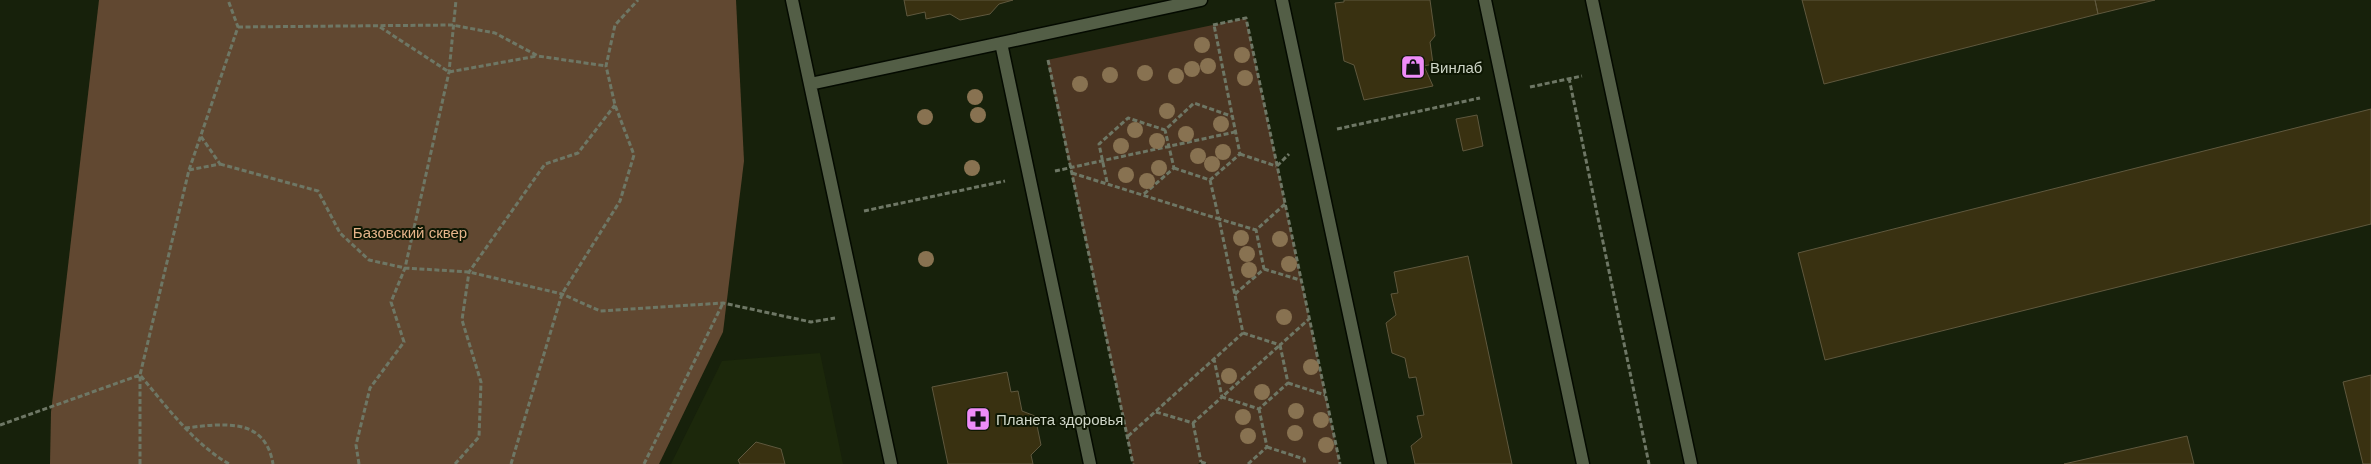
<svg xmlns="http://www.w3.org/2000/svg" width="2371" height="464" viewBox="0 0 2371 464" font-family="Arial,sans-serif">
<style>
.built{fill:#1c280b}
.green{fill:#4c3623}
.forest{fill:#614831}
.building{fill:#393111;stroke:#5f583e}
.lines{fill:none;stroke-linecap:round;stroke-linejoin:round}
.service-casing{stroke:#040a00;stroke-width:15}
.minor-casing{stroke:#040a00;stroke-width:15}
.path{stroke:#6e7765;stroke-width:3;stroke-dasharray:5 2.5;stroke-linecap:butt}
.service{stroke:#535e46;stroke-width:12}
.minor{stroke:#535e46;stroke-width:12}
.tree{fill:#887251}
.labels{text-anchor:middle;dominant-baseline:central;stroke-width:4;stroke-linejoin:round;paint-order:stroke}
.poi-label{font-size:15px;fill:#cfd6c8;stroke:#0e1703;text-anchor:start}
.park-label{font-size:15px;fill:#e5b48a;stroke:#0e1703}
</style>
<rect width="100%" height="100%" fill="#17210b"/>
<!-- built -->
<path class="built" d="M820,353L843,464H671L722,361Z"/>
<!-- green -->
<path class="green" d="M1246,18L1340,464H1208L1201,462L1198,464H1133L1047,60Z"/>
<!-- forest -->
<path class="forest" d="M99,0H736L744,161L723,332L659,464H50L51,412Z"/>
<!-- building -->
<path class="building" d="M904,0H1013L999,4L990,14L960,20L950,14L926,19L925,12L907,16Z
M1344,0H1430L1435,36L1430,42L1433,64L1424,66L1433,86L1364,100L1354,65L1344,61L1335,3L1344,2Z
M1802,0H2095L2098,14L1824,84Z
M2095,0H2155L2098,14Z
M2371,109V224L1825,360L1798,253Z
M1477,115L1483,146L1463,151L1456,119Z
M1468,256L1512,464H1415L1411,446L1422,437L1417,416L1424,415L1416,377L1409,378L1405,358L1392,353L1386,323L1396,315L1391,294L1398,293L1394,272Z
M1007,372L1011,392L1018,391L1022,411L1035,416L1041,445L1031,455L1033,464H948L932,387Z
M2371,375V464H2363L2343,382Z
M2187,436L2194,464H2064Z
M756,442L781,449L785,464H740L738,460Z"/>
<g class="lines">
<defs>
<path id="service" d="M792,0L891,464
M1282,0L1381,464
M1485,0L1583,464
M1001,43L1090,464
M810,84L1201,0"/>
<path id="minor" d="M1592,0L1691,464"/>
</defs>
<!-- service casing -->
<use href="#service" class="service-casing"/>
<!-- minor casing -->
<use href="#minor" class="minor-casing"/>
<!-- path -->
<path class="path" d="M1213,25L1246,18L1340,464
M238,27L452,25L495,33L538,56L606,66
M380,27L449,72L537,56
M1048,60L1133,464
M1569,78L1649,464
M1530,87L1582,76
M1337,129L1480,98
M1240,154L1276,166
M220,164L318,191L340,233L369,260L405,268L469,272L562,294L600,311L723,303L811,322L835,318
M1277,166L1289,154
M1174,168L1210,180L1240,154L1214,25
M189,170L220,164L200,135
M1055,171L1235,132
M1072,173L1219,219L1243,333L1127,437
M1210,180L1219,219L1256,230L1285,204
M1107,182L1099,144L1128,118L1165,130L1194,103L1231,116
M1144,194L1174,168L1165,130
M864,211L1005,181
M1264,269L1300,280
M1235,294L1264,269L1256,230
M1243,333L1280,345L1309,319
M1280,345L1288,383L1259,409L1222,397Z
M1288,383L1325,395
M1156,412L1193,423L1222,397L1214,359
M1193,423L1201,462
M0,425L140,375C167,407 193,443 229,464
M185,428C222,424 265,416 273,464
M1267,447L1304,459L1305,464
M1201,462L1208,464
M140,464V375L189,170L238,27L228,0
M359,464L356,445L370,388L404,342L391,302L405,268L449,72L456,0
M455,464L479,437L481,382L462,320L469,272L545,164L578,153L615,105
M511,464L562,294L620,201L634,155L615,105L606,66L615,25L638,0
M644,464L723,303
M1248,464L1267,447L1259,409"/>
<!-- service -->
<use href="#service" class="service"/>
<!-- minor -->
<use href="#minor" class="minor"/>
</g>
<!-- trees -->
<g class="tree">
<circle cx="1202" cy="45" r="8"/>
<circle cx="1242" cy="55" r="8"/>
<circle cx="1208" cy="66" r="8"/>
<circle cx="1192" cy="69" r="8"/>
<circle cx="1145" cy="73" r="8"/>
<circle cx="1110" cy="75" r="8"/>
<circle cx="1176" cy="76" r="8"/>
<circle cx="1245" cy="78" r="8"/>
<circle cx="1080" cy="84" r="8"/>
<circle cx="975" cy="97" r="8"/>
<circle cx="1167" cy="111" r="8"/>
<circle cx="978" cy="115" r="8"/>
<circle cx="925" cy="117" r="8"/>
<circle cx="1221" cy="124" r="8"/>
<circle cx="1135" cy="130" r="8"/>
<circle cx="1186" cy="134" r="8"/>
<circle cx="1157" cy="141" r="8"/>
<circle cx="1121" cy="146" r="8"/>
<circle cx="1223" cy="152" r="8"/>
<circle cx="1198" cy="156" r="8"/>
<circle cx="1212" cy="164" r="8"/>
<circle cx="972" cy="168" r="8"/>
<circle cx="1159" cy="168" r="8"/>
<circle cx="1126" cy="175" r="8"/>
<circle cx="1147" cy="181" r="8"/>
<circle cx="1241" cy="238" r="8"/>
<circle cx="1280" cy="239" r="8"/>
<circle cx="1247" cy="254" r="8"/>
<circle cx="926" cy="259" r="8"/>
<circle cx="1289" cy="264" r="8"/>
<circle cx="1249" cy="270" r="8"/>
<circle cx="1284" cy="317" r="8"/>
<circle cx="1311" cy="367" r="8"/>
<circle cx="1229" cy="376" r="8"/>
<circle cx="1262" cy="392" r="8"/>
<circle cx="1296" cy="411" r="8"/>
<circle cx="1243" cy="417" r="8"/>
<circle cx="1321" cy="420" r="8"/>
<circle cx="1295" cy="433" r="8"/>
<circle cx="1248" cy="436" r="8"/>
<circle cx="1326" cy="445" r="8"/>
</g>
<!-- icons -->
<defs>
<symbol id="shop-square" viewBox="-11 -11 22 22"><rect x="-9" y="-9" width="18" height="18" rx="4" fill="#ee8cf8" stroke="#0e1703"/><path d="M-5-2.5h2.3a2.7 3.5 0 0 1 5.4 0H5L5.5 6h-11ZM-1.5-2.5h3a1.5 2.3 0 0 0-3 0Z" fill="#111"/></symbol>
<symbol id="pharmacy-square" viewBox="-11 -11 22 22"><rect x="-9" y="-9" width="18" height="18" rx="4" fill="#ee8cf8" stroke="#0e1703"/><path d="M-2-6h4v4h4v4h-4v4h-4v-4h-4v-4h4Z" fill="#111"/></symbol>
</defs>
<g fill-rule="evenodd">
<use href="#shop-square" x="1399" y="53" width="28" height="28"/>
<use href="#pharmacy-square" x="964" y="405" width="28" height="28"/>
</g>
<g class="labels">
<!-- poi labels -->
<g class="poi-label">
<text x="1430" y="67">Винлаб</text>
<text x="996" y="419">Планета здоровья</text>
</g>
<!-- park labels -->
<g class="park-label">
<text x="410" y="232">Базовский сквер</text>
</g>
</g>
</svg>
